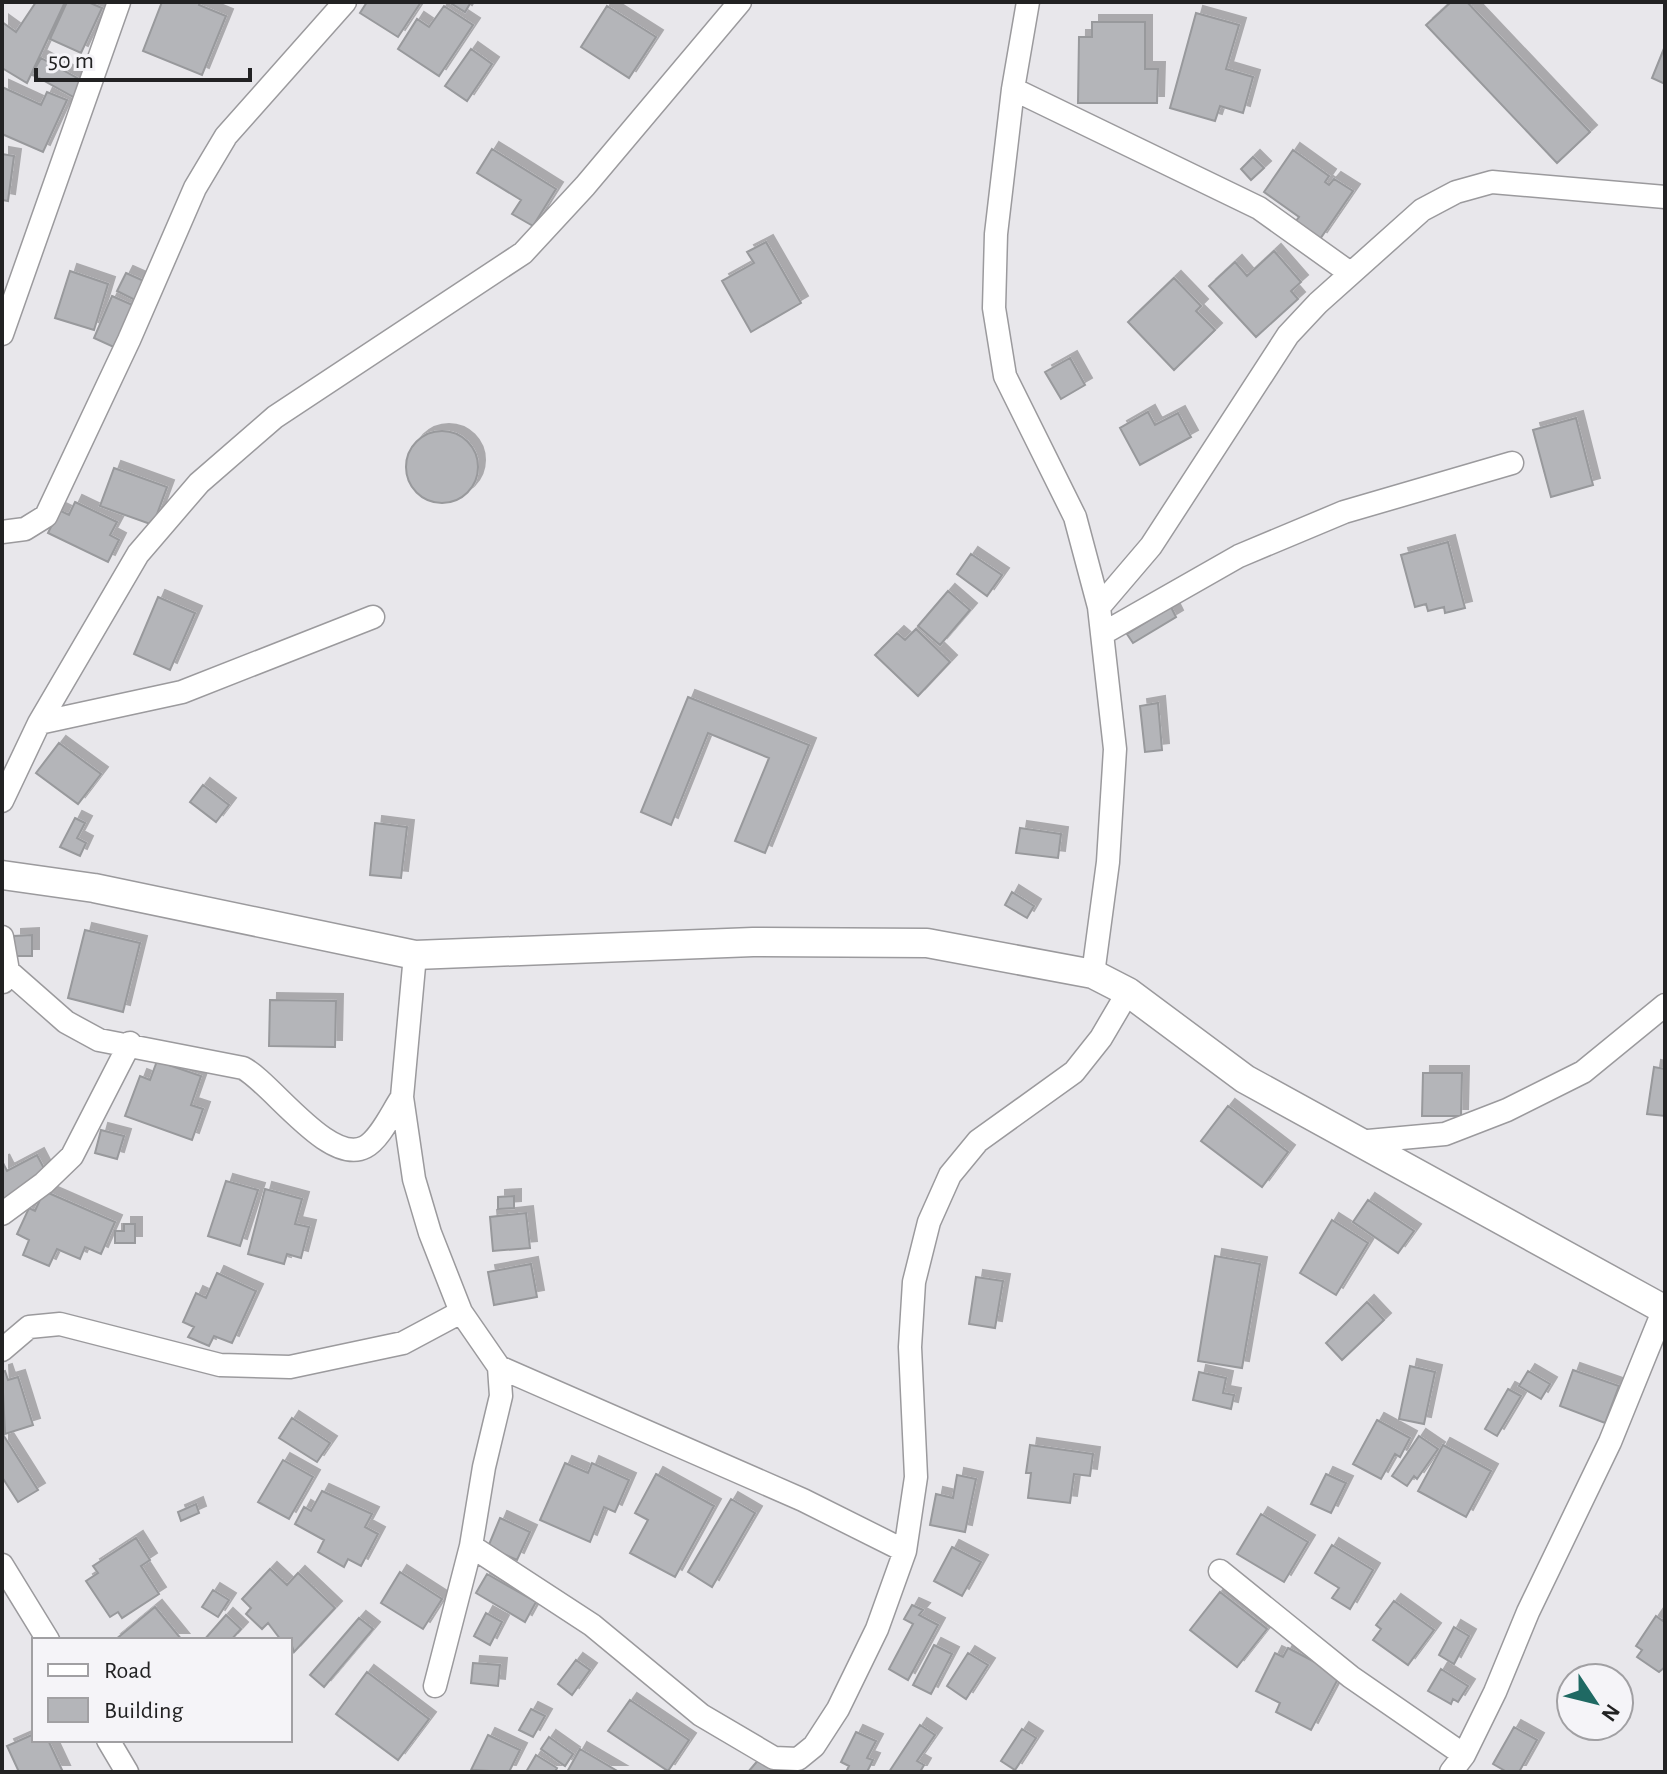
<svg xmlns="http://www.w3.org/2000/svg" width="1667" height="1774" viewBox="0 0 1667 1774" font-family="'Alegreya Sans',sans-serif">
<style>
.building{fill:#b4b5b9;stroke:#98999c;stroke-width:2;filter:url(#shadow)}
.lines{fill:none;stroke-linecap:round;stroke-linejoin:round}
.minor-casing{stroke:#9b9a9d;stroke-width:25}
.tertiary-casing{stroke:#9b9a9d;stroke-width:31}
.minor{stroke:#fff;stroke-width:22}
.tertiary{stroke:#fff;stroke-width:28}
</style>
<defs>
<filter id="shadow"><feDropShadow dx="7" dy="-7" stdDeviation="0" flood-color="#0004"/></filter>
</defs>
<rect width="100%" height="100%" fill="#e8e7eb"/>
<!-- building -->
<path class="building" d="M36,2H65L27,83L2,68V22L16,32Z
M67,2H88L102,8L81,53L50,39Z
M162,2H200L199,5L226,16L202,75L143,51Z
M367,2H421L398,37L360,13Z
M449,2H471L465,12Z
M1451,2H1467L1590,132L1557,163L1426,25Z
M444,6L473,25L439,76L398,49L417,19L429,27Z
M607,6L656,37L629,78L581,47Z
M1196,13L1239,25L1226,69L1253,77L1243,113L1220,106L1215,121L1170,108Z
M1092,22H1145V69H1158L1157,103H1078L1079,37H1092Z
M1665,46V84L1652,78Z
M471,49L492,64L467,101L445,86Z
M41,58L86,83L77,99L32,74Z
M2,87L41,105L47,92L67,100L43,152L2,134Z
M492,149L556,189L533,226L512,214L521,200L477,173Z
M1293,150L1329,176L1325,182L1329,185L1334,179L1353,191L1320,239L1295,222L1299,217L1264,192Z
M2,154L14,156L8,201L2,200Z
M1253,157L1264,168L1251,180L1241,169Z
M766,242L801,303L751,332L722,281L754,263L747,252Z
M1274,251L1301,282L1291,291L1298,299L1256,337L1209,286L1235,262L1247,276Z
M70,271L108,284L94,330L55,318Z
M126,273L144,281L135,300L117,291Z
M1174,278L1201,306L1196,311L1215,330L1174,370L1128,322Z
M112,296L137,307L118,349L94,338Z
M1070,358L1085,385L1061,399L1045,372Z
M1148,412L1155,425L1178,413L1191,437L1140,465L1120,428Z
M1576,418L1593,485L1551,497L1533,430Z
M406 467a36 36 0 1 1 72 0a36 36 0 1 1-72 0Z
M114,468L167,487L153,525L100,506Z
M75,502L117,522L110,535L119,540L108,562L48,533L59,510L69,515Z
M1448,542L1465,608L1445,613L1444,607L1428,611L1426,604L1415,607L1401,555Z
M971,554L1002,575L987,596L957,574Z
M948,591L970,610L940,645L918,626Z
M158,597L195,613L170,670L134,654Z
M1171,607L1176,617L1133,643L1127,634Z
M916,629L950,662L918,696L875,655L897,633L905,640Z
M688,697L809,745L765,853L735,841L769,758L708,733L671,825L641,812Z
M1158,703L1162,750L1145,752L1140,706Z
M59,743L101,774L78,804L36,773Z
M203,785L229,805L216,822L190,802Z
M75,818L85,823L77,838L86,843L80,856L60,847Z
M375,823L407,827L401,878L370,875Z
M1020,828L1061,834L1058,858L1016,853Z
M1012,892L1034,906L1027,918L1005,905Z
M85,930L140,943L123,1012L68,998Z
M32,935V956H14V936Z
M270,1000L336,1001L335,1047L269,1046Z
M157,1061L201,1076L191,1105L203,1109L192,1140L125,1116L140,1076L150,1080Z
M1654,1067L1665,1069V1116L1647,1114Z
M1423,1073H1462L1461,1116H1422Z
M1228,1106L1288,1152L1262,1187L1201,1141Z
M101,1130L124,1136L117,1159L95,1153Z
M37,1155L49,1178L2,1203V1161L7,1171Z
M226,1181L258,1190L240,1246L208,1236Z
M265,1189L302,1199L295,1224L309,1227L301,1258L287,1254L284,1264L248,1254Z
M44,1191L115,1222L101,1254L85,1247L80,1259L57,1249L49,1266L23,1255L29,1240L17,1234L29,1208L35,1211Z
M514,1196V1208L498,1209V1197Z
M1368,1200L1414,1231L1398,1253L1353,1222Z
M526,1213L530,1248L493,1251L490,1217Z
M1332,1220L1368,1243L1336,1295L1300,1273Z
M124,1224H135V1243H115V1231H124Z
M1215,1256L1260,1264L1242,1368L1198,1361Z
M531,1264L537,1297L494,1305L488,1272Z
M217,1273L256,1291L232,1343L214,1336L209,1346L188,1337L194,1327L183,1322L196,1293L206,1298Z
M976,1277L1003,1281L995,1328L969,1324Z
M1367,1302L1384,1320L1342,1360L1326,1343Z
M1410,1366L1435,1372L1424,1424L1399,1419Z
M1573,1370L1619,1386L1605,1423L1560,1406Z
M5,1371L8,1380L18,1377L33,1425L5,1434L2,1372Z
M1528,1371L1550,1384L1541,1399L1519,1386Z
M1199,1372L1226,1378L1223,1393L1234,1395L1231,1409L1193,1400Z
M1508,1389L1521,1396L1497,1436L1485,1429Z
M292,1418L330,1443L317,1462L279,1438Z
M1377,1420L1410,1438L1400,1457L1395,1454L1381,1479L1353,1464Z
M2,1433L38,1490L18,1502L2,1477Z
M1419,1436L1438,1449L1417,1479L1414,1476L1407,1486L1392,1476Z
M1030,1445L1093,1454L1090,1476L1074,1474L1070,1503L1028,1498L1031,1473H1026Z
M1443,1445L1491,1471L1466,1517L1418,1491Z
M283,1460L313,1477L289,1519L258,1502Z
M565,1463L588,1473L592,1463L629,1480L615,1512L604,1507L590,1542L540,1520Z
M656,1474L714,1506L675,1577L630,1553L648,1520L635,1513Z
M1326,1474L1346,1483L1331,1513L1311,1504Z
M957,1475L976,1479L965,1532L930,1525L936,1494L953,1498Z
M322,1491L372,1514L365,1527L378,1534L361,1566L348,1559L344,1567L318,1552L324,1540L295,1524L304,1507L311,1511Z
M731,1499L755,1513L712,1587L688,1572Z
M196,1504L199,1513L181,1521L178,1512Z
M1261,1514L1308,1542L1284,1582L1237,1554Z
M500,1518L530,1532L517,1560L488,1547Z
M136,1538L150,1560L141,1566L159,1594L122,1618L118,1612L110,1617L86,1581L98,1573L93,1566Z
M1332,1545L1373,1570L1350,1609L1332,1598L1339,1588L1315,1573Z
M952,1547L981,1562L962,1596L934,1581Z
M270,1569L287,1585L298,1573L335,1608L294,1652L290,1640H281L268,1623L262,1629L246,1614L251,1608L242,1599Z
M400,1572L442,1599L423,1629L381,1603Z
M487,1574L536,1602L525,1622L476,1593Z
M213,1590L229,1600L218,1617L202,1607Z
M1220,1592L1267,1629L1237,1667L1190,1630Z
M1394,1601L1434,1630L1408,1665L1373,1640L1381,1629L1376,1625Z
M912,1605L923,1610L919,1615L938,1625L908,1680L889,1669L913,1624L904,1619Z
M155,1607L182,1640H115Z
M486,1613L502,1622L490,1645L474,1636Z
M226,1615L241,1629L231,1640H204Z
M1656,1616L1663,1621L1665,1617V1667L1659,1672L1637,1657L1642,1650L1636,1646Z
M359,1618L373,1629L324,1687L310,1675Z
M1454,1627L1469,1636L1454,1664L1439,1655Z
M934,1645L952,1654L931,1694L913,1685Z
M1288,1648L1340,1675L1311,1730L1276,1712L1280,1703L1256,1691L1275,1653L1283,1657Z
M968,1653L988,1665L966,1699L947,1686Z
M576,1660L590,1670L572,1695L558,1684Z
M473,1663L500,1665L498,1686L471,1683Z
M1441,1669L1468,1686L1458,1702L1453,1699L1451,1704L1428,1691Z
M367,1672L429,1719L398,1760L336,1714Z
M630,1700L689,1740L668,1771L608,1731Z
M531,1709L545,1716L533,1737L519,1730Z
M920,1725L935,1735L917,1761L924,1765L920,1772H889Z
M1514,1727L1537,1740L1519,1772H1507L1493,1764Z
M1022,1729L1036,1738L1015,1770L1001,1761Z
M856,1732L876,1741L867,1758L873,1760L867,1772H846L849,1766L841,1762Z
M34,1734V1740H48L63,1772H19L7,1746Z
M488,1735L520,1750L509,1772L471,1770Z
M549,1737L573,1754L565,1766L541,1749Z
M580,1749L619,1772H567Z
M536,1755L557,1768L555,1772H526Z
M760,1758L776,1771V1772H748Z"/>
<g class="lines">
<defs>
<path id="minor" d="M1028,2L1013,89L996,234L994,308L1005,376L1075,517L1099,607L1115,749L1108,862L1093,974
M1013,89L1259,208L1350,273
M2,334L119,2
M2,532L25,529L46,516L129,340L195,188L226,136L345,2
M1099,607L1151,546L1288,335L1318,303L1422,210L1456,192L1492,182L1665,197
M1102,634L1239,556L1344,512L1512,463
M39,723L182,692L373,617
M2,801L39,723L138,554L199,483L275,417L523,253L585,186L740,2
M2,937L8,971L3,982
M415,955L402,1097L414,1179L430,1233L461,1312L499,1367L501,1396L484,1467L471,1546L435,1686
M8,971L66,1022L99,1040L243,1068C271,1082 329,1166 365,1147C380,1139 392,1112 402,1097
M1357,1142L1445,1134L1507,1110L1583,1072L1665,1005
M2,1214L44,1183L72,1156L130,1043
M2,1350L29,1327L60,1324L220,1365L290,1367L403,1343L461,1312
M499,1367L803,1500L905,1551
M471,1546L592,1625L701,1715L774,1758L798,1759L814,1746L838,1709L877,1629L905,1551L916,1477L910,1347L914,1282L929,1222L950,1175L978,1141L1074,1072L1101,1038L1128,992
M2,1565L48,1640
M1220,1571L1351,1677L1464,1755
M108,1740L127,1772
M1451,1772L1464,1755L1495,1692L1528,1612L1610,1442L1664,1309"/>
<path id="tertiary" d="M2,875L94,888L415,955L753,942L927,943L1093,974L1128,992L1245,1079L1665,1310"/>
</defs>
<!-- minor casing -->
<use href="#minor" class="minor-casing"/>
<!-- tertiary casing -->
<use href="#tertiary" class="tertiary-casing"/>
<!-- minor -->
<use href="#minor" class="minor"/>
<!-- tertiary -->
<use href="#tertiary" class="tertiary"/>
</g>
<!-- border -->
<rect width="1667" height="1774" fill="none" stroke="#222223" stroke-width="8"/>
<!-- legend -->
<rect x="32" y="1638" width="260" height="104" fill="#f5f4f8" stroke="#a1a0a3" stroke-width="2"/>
<rect x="48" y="1664" width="40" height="12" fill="#ffffff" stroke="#a1a0a3" stroke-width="2"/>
<text x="104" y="1678" font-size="24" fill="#222223">Road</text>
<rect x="48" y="1698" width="40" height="24" fill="#b4b5b9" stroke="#a1a0a3" stroke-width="2"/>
<text x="104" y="1718" font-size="24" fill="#222223">Building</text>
<!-- north arrow -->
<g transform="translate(1595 1702) rotate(125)"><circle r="38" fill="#f5f4f8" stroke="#a1a0a3" stroke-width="2"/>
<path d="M0-6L14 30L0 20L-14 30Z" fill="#1f6963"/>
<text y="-12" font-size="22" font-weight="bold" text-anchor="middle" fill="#222223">N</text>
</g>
<!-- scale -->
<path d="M36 68v12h214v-12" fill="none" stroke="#222223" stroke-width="4"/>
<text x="48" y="68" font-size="24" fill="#222223" stroke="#f5f4f8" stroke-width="6" paint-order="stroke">50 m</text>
</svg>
